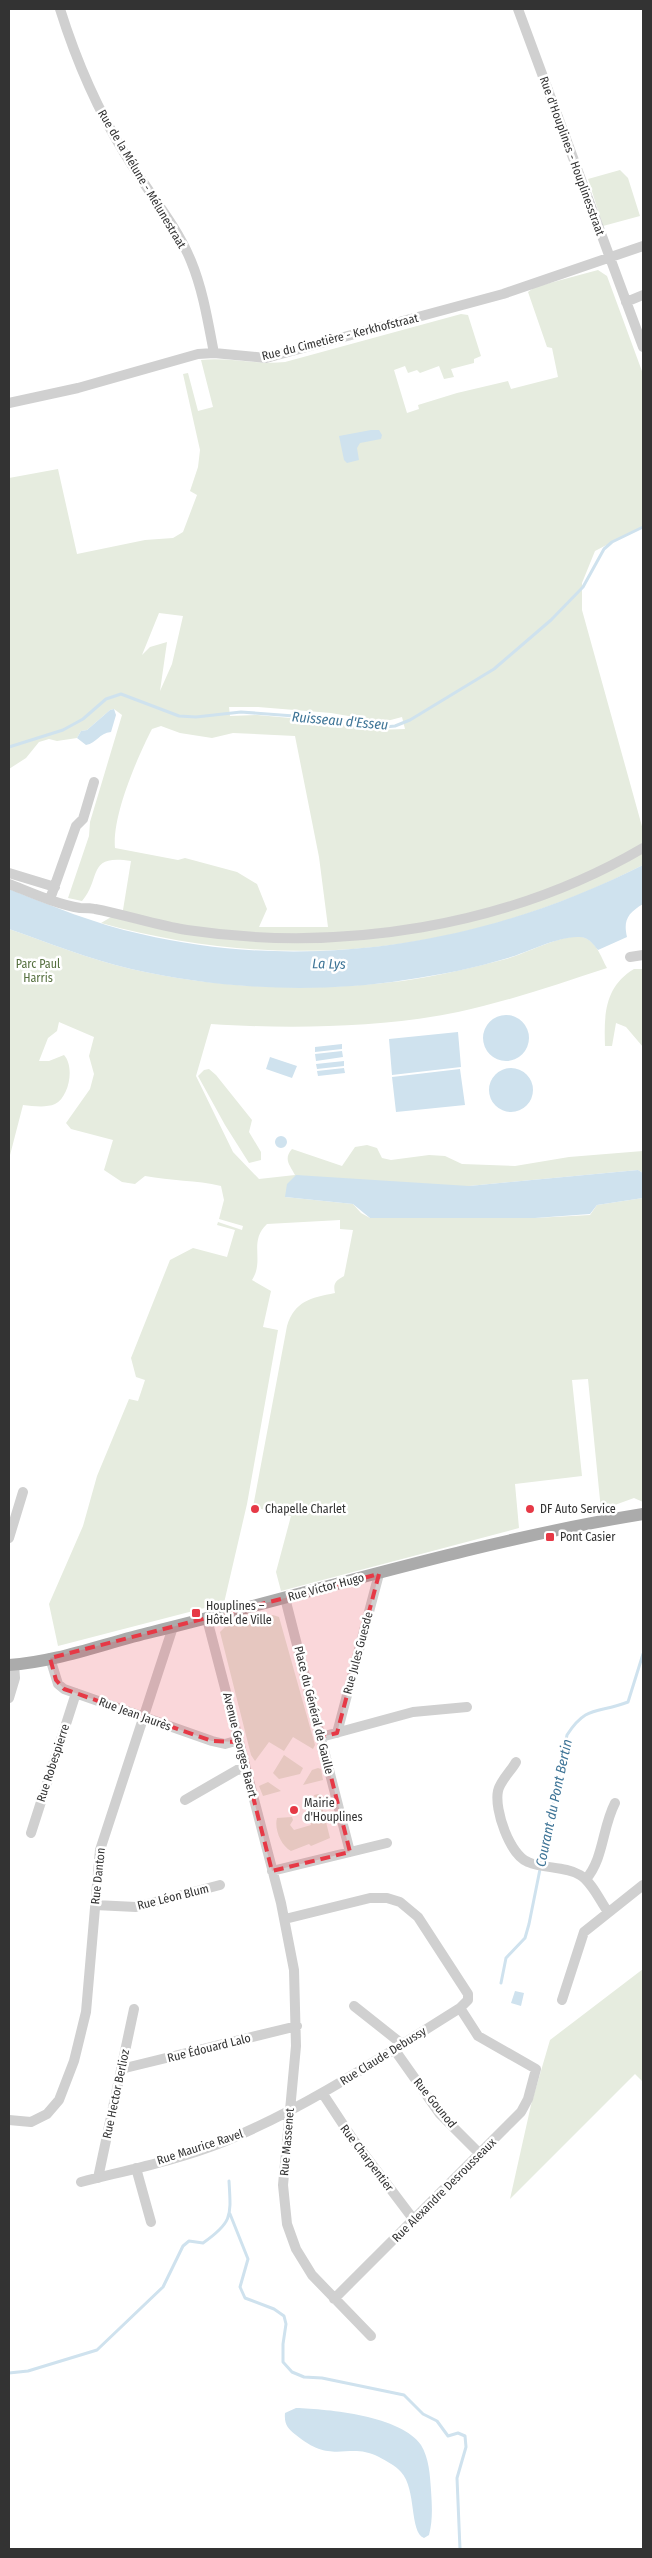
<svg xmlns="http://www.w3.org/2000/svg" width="652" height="2558" viewBox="0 0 652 2558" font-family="'Fira Sans Condensed',sans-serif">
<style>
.green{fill:#e6ecdf;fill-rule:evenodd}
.water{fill:#cfe2ee}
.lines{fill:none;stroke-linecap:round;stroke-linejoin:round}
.stream{stroke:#cfe2ee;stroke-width:3}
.minor{stroke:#d0d0d0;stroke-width:10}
.major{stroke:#ababab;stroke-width:12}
.marked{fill:#e63946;fill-opacity:0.2;stroke:#e63946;stroke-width:4;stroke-dasharray:10 6;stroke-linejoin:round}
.poi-dot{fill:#e63946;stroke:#fff;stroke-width:2}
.labels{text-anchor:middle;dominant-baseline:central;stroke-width:5;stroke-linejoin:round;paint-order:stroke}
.street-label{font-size:12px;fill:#333;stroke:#fff}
.park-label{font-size:12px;fill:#56703f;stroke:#fff}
.poi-label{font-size:12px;fill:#333;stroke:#fff;text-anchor:start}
.water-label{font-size:14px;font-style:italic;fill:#3f7597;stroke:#fff}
</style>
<rect width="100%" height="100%" fill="#fff"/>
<!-- green -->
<path class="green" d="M620,170L628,178L640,216L603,226L588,179Z
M598,270L607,276L643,374V526L595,551L582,583V610L643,830V865C471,953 288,975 101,923L123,910L131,861C86,854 102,878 82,901L68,898L89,836L90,822L122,715L114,709L110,710L87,730L81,731L77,738L57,741L49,739L39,742L26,758L9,769V478L58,469L77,554L145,540L173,538L183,532L197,495L190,491L198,467L200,450L183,374L188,373L198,411L213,407L201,360C229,357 256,365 285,362L461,314L468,315L481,356L474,359V363L451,369L454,377L444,379L439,366L420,373L417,370L408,373L405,366L394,370L407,413L419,409L418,405L457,393L508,381L511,389L558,377L552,348L547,347L528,292L535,287ZM159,613L183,616L172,664L160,691L167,642L150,647L142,655ZM258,707L331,713L383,722L402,717L405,729L375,730L335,722L257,715L230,716L229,707ZM161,726L180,733L212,738L233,733L295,736L319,857L328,927H259L267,909L257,884L237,872L185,858L178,860L115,848C112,816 137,758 152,729Z
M9,929C49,943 89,959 131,969C220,989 312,992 402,981C437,976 472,968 506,959C525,954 564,933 582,937C596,940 601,957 607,968C558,984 509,1001 458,1012C381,1028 288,1029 211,1024L196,1076L233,1152L259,1179L295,1175C290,1165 283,1159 292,1149L342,1166L355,1147L367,1145L377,1148L382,1158L391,1160L429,1155L445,1156L462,1164L515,1166L569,1157L643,1151V1173L638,1170L469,1186L285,1197L353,1204L361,1213L370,1218H535L590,1215L597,1205L643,1198V1502L634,1498L601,1510L588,1379L572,1380L582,1476L515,1484L519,1528L281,1591L276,1572L291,1516L253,1507L287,1326C295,1301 310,1298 335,1293C333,1284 335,1281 344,1276L353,1230L340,1229V1220L267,1224C248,1242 265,1260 252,1280L271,1291L263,1327L278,1330L247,1504L224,1603L58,1646L49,1604L83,1526L97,1476L129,1399L138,1401L145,1380L136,1377L131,1358L170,1260L193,1248L227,1257L235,1230L217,1225L218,1222L242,1230L243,1226L219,1219L224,1200L221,1186C196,1180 171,1181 145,1176L135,1184L122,1182L104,1170L113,1140L71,1129L66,1123L90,1089L94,1074L89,1056L94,1037L59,1022L57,1031L48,1038L39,1061H49L64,1055C75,1067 69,1097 55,1104C46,1108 33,1106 23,1105L9,1159Z
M634,969H643V1047L626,1027L616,1023L612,1046H605C604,1016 604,987 634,969Z
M209,1069L216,1075L252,1120L249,1132L261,1152V1160L249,1163L225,1125L198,1076L204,1070Z
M273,1615L279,1617L315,1745L313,1749L293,1737L284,1751L269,1742L255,1761L251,1755L220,1632L225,1627Z
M284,1755L303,1768L300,1774L279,1779L273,1773Z
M318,1768L321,1769L323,1780L303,1785L312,1770Z
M268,1782L281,1791L263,1796L259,1786Z
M319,1794L330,1838L311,1846L309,1844L291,1851C281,1846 274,1829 277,1818L292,1817L293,1820L290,1825L294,1830L311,1825L306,1812L317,1807L314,1795Z
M643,1969V2082L635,2074L510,2199L531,2105L550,2040Z"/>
<!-- water -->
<path class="water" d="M371,430H379L382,435L381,439L360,443L357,448L359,460L347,463L344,460L339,436Z
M114,709L116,715L111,732C99,733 97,743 86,745L77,738L81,731L87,730L110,710Z
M643,865V904C628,913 623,920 627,937L598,950C592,942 587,936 577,937C557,937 528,952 508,958C475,968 440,975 405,980C315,994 219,989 131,969C89,959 49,943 9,929V889C52,906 95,924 141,934C311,974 489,943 643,865Z
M483 1038a23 23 0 1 1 46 0a23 23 0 1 1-46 0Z
M458,1032L461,1067L392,1075L389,1039Z
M342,1044V1049L315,1052V1047Z
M342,1051L343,1057L316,1061L315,1054Z
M270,1057L297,1066L292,1078L266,1069Z
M344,1061V1066L317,1069L316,1064Z
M344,1068L345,1073L318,1076L317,1071Z
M489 1090a22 22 0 1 1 44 0a22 22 0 1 1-44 0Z
M460,1069L465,1105L396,1112L392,1077Z
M275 1142a6 6 0 1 1 12 0a6 6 0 1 1-12 0Z
M638,1170L643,1173V1198L597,1205L590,1214L535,1218H370L353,1204L285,1197L287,1184L296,1175L469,1186Z
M515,1991L524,1993L521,2006L511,2003Z
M296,2408C328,2409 402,2416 421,2445C429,2458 430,2475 431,2490C432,2506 433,2520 429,2535L424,2538C409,2532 417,2489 401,2472C395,2465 386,2461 379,2457C348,2441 333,2466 296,2435C288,2429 284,2424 285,2413Z"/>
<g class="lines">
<!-- stream -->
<path class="stream" d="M9,747L63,730L83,719L106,699L121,694L179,716L196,717L241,712L334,719L385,727L395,726L410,720L494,669L551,620L583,587L604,549L612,542L643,527
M501,1983L506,1958L525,1938L529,1924L567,1735C587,1704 598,1714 628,1702L643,1654
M230,2214L248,2259L240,2287L245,2298L274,2309L284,2316L286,2324L283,2344V2362L292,2372L304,2377L322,2378L404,2395L423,2414L437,2421L448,2436L458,2433L465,2436L466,2447L457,2478L460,2549
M9,2373L28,2371L97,2350L163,2287L183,2246L189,2241L203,2243C233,2222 231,2216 229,2181"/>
<!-- minor -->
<path class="minor" d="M60,9C76,60 97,109 125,154C146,190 175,222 191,261C203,290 208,322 214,353
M518,9L643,347
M626,302L643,295
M9,403L78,388L198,354L214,353L266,358L503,294L643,246
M9,873L55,887
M9,884C32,893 56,904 80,908C85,908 91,908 95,909C126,915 156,925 187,930C341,953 508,927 643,848
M50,899L76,826L83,819L94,782
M630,957L643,955
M9,1538L23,1492
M285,1598L350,1852
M207,1619L281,1903L294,1970L296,2046L283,2185L287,2224L296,2249L312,2275L371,2336
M50,1658L58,1684L64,1689L212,1741L225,1744L239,1740
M9,1698L15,1678L14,1665
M337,1733L379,1574
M321,1737L413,1712L467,1707
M516,1762C511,1771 500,1781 498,1791C494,1810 510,1855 528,1862C544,1869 565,1866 580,1875C592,1882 600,1901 608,1912
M185,1800L237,1770L246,1768
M31,1833L76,1693
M272,1871L387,1843
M586,1879C604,1858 602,1828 615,1803
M95,1905L136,1907L220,1885
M562,2000L584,1932L643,1885
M354,2006L402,2044
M394,2049L440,2114L480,2154
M121,2069L297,2026
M323,2094L352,2138L414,2220
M9,2120L31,2122L47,2114L59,2100L74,2061L86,2012L100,1850L173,1627
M136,2168L151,2222
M98,2178L134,2009
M81,2182C128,2170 178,2160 223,2142C308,2107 383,2056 460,2008L468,2000V1994L418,1917L400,1902L387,1898H370L285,1919
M334,2299L521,2112L528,2099L536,2069L478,2036L460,2008"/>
<!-- major -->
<path class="major" d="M9,1665C57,1662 105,1643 152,1632C315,1592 477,1541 643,1514"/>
</g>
<!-- marked area -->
<path class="marked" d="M379,1574L337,1733L321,1737L350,1852L272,1871L239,1742L212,1741L64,1689L56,1680L50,1658Z"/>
<!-- markers -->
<g class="poi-dot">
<circle cx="255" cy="1509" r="5"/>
<circle cx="530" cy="1509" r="5"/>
<rect x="545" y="1532" width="10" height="10" rx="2.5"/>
<rect x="191" y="1608" width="10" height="10" rx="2.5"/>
<circle cx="294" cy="1810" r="5"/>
</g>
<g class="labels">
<!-- street labels -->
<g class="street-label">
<text transform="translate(572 156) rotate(70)">Rue d'Houplines - Houplinesstraat</text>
<text transform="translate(142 179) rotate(59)">Rue de la Mélune - Mélunestraat</text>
<text transform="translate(340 337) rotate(-14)">Rue du Cimetière - Kerkhofstraat</text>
<text transform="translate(326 1587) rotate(-15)">Rue Victor Hugo</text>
<text transform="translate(358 1653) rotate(-75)">Rue Jules Guesde</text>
<text transform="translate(314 1710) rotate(76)">Place du Général de Gaulle</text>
<text transform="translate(135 1714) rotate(20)">Rue Jean Jaurès</text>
<text transform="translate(240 1745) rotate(76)">Avenue Georges Baert</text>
<text transform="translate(53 1763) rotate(-72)">Rue Robespierre</text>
<text transform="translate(98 1876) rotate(-84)">Rue Danton</text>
<text transform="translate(173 1897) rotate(-14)">Rue Léon Blum</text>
<text transform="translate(209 2048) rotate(-14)">Rue Édouard Lalo</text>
<text transform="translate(383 2056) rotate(-32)">Rue Claude Debussy</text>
<text transform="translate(116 2094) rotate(-78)">Rue Hector Berlioz</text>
<text transform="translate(435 2103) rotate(51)">Rue Gounod</text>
<text transform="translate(287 2142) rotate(-85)">Rue Massenet</text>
<text transform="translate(200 2147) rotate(-18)">Rue Maurice Ravel</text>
<text transform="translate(367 2158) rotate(53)">Rue Charpentier</text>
<text transform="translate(444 2190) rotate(-45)">Rue Alexandre Desrousseaux</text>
</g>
<!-- park labels -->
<g class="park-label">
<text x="38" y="964">Parc Paul<tspan x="38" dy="14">Harris</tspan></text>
</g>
<!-- poi labels -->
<g class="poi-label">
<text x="265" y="1509">Chapelle Charlet</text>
<text x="540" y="1509">DF Auto Service</text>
<text x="560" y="1537">Pont Casier</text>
<text x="206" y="1606">Houplines –<tspan x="206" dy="14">Hôtel de Ville</tspan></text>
<text x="304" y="1803">Mairie<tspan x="304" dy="14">d'Houplines</tspan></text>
</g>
<!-- water labels -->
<g class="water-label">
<text transform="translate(340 721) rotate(5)">Ruisseau d'Esseu</text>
<text transform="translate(329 964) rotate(1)">La Lys</text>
<text transform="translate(554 1803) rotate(-78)">Courant du Pont Bertin</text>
</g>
</g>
<!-- border -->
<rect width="652" height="2558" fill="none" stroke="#333333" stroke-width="20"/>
</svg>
